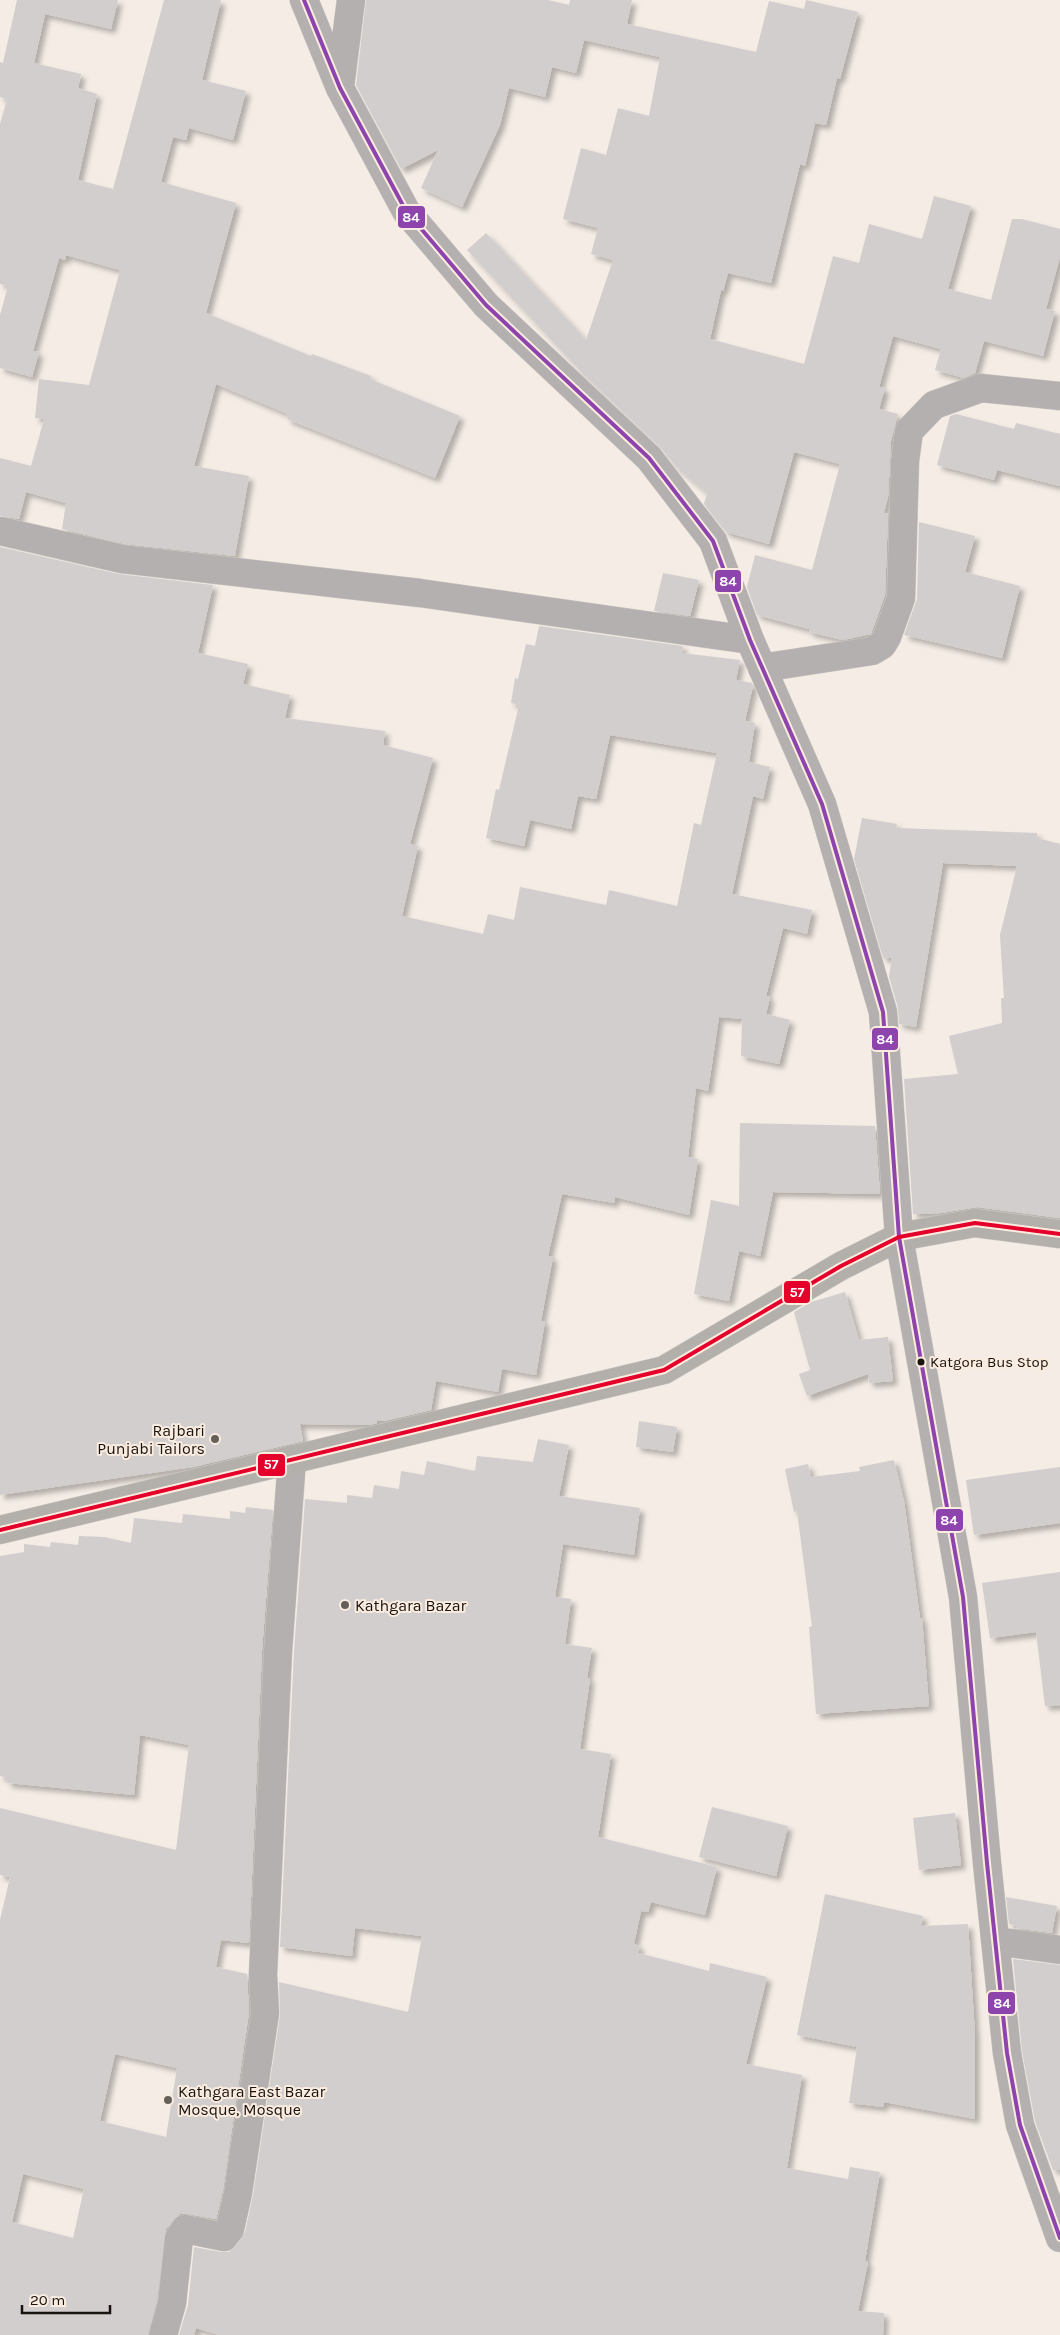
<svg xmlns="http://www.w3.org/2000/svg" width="1060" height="2335" viewBox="0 0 1060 2335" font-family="Karla,sans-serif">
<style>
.building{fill:#d2cece;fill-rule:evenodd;filter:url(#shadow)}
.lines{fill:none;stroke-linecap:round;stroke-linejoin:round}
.street-casing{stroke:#cfc9c4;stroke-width:29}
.secondary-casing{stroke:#cfc9c4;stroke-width:29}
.street{stroke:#b3b0af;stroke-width:28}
.secondary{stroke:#b3b0ac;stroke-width:28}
.bus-1-casing{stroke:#faecdf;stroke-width:8}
.bus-2-casing{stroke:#faecdf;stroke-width:8}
.bus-1{stroke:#8e44ad;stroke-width:4}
.bus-2{stroke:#e4002b;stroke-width:4}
.bus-dot{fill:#18130f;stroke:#faecdf;stroke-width:2}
.poi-dot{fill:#655f5a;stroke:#faecdf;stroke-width:2}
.labels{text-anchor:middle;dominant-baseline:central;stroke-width:4;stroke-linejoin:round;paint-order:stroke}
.bus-label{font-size:15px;fill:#18130f;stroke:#faecdf;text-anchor:start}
.poi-label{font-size:16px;fill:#18130f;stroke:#faecdf;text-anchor:start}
.line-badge{stroke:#faecdf;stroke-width:2}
.badge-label{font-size:14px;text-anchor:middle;font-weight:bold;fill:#fff}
</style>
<defs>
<filter id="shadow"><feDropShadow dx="4.5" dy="4.5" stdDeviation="2.5" flood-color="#0004"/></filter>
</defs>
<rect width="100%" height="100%" fill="#f4ece5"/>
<!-- building -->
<path class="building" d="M17,0H118L111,29L45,14L34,63L81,74L78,88L97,94L78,180L113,189L164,0H221L202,80L246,91L233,140L189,128L186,140L173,137L161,182L236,203L206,313L311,356L312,354L371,376L370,379L460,416L435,478L287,419L288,414L216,384L194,466L249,476L235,556L125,544L62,529L66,503L26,492L19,519L0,516V458L31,466L44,419L35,418L39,379L89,385L120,270L66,255L65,260L59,258L33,351L39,352L32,377L0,368V315L8,286L0,284V124L7,99L0,97V62L3,63Z
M366,0H548L569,5L570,0H632L627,24L756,52L769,1L804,9L806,0L858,12L840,79L837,78L826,125L815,123L805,166L800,164L771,283L728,273L723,291L721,290L710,339L804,364L833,256L859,263L869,224L922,239L934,196L971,206L948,289L991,300L1012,219H1022L1060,229V257L1046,309L1055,311L1043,356L984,341L975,373L964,378L935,370L941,349L893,336L879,387L885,388L879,409L898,414L891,441L888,497L884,513L888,514L885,595L871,634L843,640L809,632V629L757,615L747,587L755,555L812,570L840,464L794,452L769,544L726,532L704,504L707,493L675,466L660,447L584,375L467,250L486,233L586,340L613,260L591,254L598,228L563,219L581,148L606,155L618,108L649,116L660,57L584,40L576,73L552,67L545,97L509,88L500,125L462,207L421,188L438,150L401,169L356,85Z
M956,414L1014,429L1016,423L1060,434V486L997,470L994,480L937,465L950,416Z
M919,522L975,536L965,572L1020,586L1002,658L904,635L917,599Z
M0,547L119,574L213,585L198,653L248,664L243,684L290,695L285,718L385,731L383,745L433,758L410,844L418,846L402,916L483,934L488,914L514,920L520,887L606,905L609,890L677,906L694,823L701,825L717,753L610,735L596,799L578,796L571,829L530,820L524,846L486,838L496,789L499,790L519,705L511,703L515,678L518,679L526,644L535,646L539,626L683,646L682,653L740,660L736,680L752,683L753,686L745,721L755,723L749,762L770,767L763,799L753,796L732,894L812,910L807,934L783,928L766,996L770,997L766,1014L790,1020L779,1064L741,1056L742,1019L719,1017L708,1091L696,1088L688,1157L698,1159L689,1215L615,1197L614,1203L562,1194L548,1256L553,1257L541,1321H545L536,1375L502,1369L498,1392L436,1381L431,1410L384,1421L377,1420V1423L369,1425L300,1424L303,1441L193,1467L0,1495Z
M663,573L699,580L690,616L654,611Z
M862,818L897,824L896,828L1037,833V838L1060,844V1218L977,1207L941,1213L913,1214L904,1079L958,1074L949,1036L1002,1023L1001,998H1004L1000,935L1017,866L943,863L916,1027L899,1024L898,1008L889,976L892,958H883L854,859Z
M740,1123L875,1126L880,1194L773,1192L760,1256L739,1251L729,1301L694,1294L711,1200L739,1206Z
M845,1292L859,1340L888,1337L893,1381L869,1383L868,1374L807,1396L799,1374L810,1370L794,1312L811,1302Z
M639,1421L677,1427L673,1452L636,1447Z
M538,1439L569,1445L559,1496L640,1508L634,1555L563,1544L555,1597L571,1599L565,1644L592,1648L587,1678L590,1679L580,1749L611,1754L598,1837L717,1867L705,1915L651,1902L648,1912L641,1911L634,1944L640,1946L638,1953L709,1971L710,1963L767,1977L746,2064L802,2075L787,2168L848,2179L850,2167L880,2172L865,2261L868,2262L858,2311L884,2313L883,2335H219L196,2328L194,2335H179L188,2305L194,2247L221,2252H229L236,2246L245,2232L253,2195L280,2015L279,1982L408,2012L422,1936L355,1928L352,1956L280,1947L294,1652L305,1499L347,1503V1495L372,1498L374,1485L399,1489L401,1471L424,1475L427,1461L475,1471L477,1456L533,1462Z
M894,1460L904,1501L920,1618H922L929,1706L816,1714L809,1627L812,1626L797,1511L794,1512L785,1469L808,1464L811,1477L860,1471L859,1467Z
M1060,1467V1523L974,1535L966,1480Z
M246,1507L273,1510L262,1650L249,1943L221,1940L216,1967L247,1974L249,2012L223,2190L216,2219L188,2214H180L166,2229L157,2300L148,2335H0V1920L10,1877L0,1875V1808L176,1850L189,1745L140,1735L134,1795L7,1783L8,1778L0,1776V1556L24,1552V1544L50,1547L51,1542L78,1545L79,1536L104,1537L131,1543L134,1518L182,1523L183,1514L230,1519V1511L245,1513ZM115,2054L177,2068L166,2137L100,2121ZM23,2174L84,2189L73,2238L12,2222Z
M1060,1572V1705L1045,1706L1036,1632L990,1638L982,1583Z
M712,1807L788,1826L776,1876L699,1857Z
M955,1813L961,1865L919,1870L913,1818Z
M825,1894L923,1916L921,1926L968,1924L975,2035V2119L884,2102L883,2107L849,2103L857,2047L797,2035Z
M1006,1897L1057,1906L1052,1933L1016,1928L1017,1926L1009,1924Z
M1013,1959L1060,1965V2170H1053L1035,2121L1022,2051Z"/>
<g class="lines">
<defs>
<path id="street" d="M304,0L340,88L406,211L486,305L649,458L713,541L750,640L822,804L883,1012L899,1237L963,1597L987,1863L1007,2053L1020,2125L1060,2238
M340,87L351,0
M0,531L122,559L420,593L750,640
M762,668L872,651L882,645L887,637L901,598L905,461L909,431L934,405L981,388L1060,396
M995,1941L1060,1950
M163,2335L172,2303L179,2238L185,2229L224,2237L230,2229L238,2193L265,2013L263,1974L278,1651L292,1459"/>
<path id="secondary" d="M0,1530L664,1370L841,1266L899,1237L975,1223L1060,1234"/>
</defs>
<!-- street casing -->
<use href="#street" class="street-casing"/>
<!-- secondary casing -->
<use href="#secondary" class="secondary-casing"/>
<!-- street -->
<use href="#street" class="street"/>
<!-- secondary -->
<use href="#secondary" class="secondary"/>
<defs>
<path id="bus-1" d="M304,0L340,88L406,211L486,305L649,458L713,541L750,640L822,804L883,1012L899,1237L963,1597L987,1863L1007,2053L1020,2125L1060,2238"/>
<path id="bus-2" d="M0,1530L664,1370L841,1266L899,1237L975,1223L1060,1234"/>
</defs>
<!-- bus-1 casing -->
<use href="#bus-1" class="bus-1-casing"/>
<!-- bus-2 casing -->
<use href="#bus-2" class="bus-2-casing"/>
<!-- bus-1 -->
<use href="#bus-1" class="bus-1"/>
<!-- bus-2 -->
<use href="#bus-2" class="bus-2"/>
</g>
<!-- markers -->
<circle class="bus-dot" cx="921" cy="1362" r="4.5"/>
<g class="poi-dot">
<circle cx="215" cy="1439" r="5"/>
<circle cx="345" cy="1605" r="5"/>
<circle cx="168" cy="2100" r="5"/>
</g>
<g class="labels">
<!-- bus labels -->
<g class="bus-label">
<text x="930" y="1362">Katgora Bus Stop</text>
</g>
<!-- poi labels -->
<g class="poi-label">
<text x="205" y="1430" text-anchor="end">Rajbari<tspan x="205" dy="18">Punjabi Tailors</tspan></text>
<text x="355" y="1605">Kathgara Bazar</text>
<text x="178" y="2091">Kathgara East Bazar<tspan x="178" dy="18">Mosque, Mosque</tspan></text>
</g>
</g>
<g class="line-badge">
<rect x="397" y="205" width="29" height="24" rx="5" fill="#8e44ad"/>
<rect x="714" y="569" width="28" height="24" rx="5" fill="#8e44ad"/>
<rect x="871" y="1027" width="28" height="24" rx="5" fill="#8e44ad"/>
<rect x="783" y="1280" width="28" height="24" rx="5" fill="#e4002b"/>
<rect x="257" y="1453" width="29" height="24" rx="5" fill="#e4002b"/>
<rect x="935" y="1508" width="29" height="24" rx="5" fill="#8e44ad"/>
<rect x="987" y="1991" width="29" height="24" rx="5" fill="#8e44ad"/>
</g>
<g class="badge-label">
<text x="411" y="222">84</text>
<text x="728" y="586">84</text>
<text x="885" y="1044">84</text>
<text x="797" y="1297">57</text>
<text x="271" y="1469">57</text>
<text x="949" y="1525">84</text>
<text x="1002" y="2008">84</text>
</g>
<!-- scale -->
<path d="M22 2305v8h88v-8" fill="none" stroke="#18130f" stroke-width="2.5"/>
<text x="30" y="2305" font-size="15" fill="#18130f" stroke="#faecdf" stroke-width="4" paint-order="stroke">20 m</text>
</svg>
